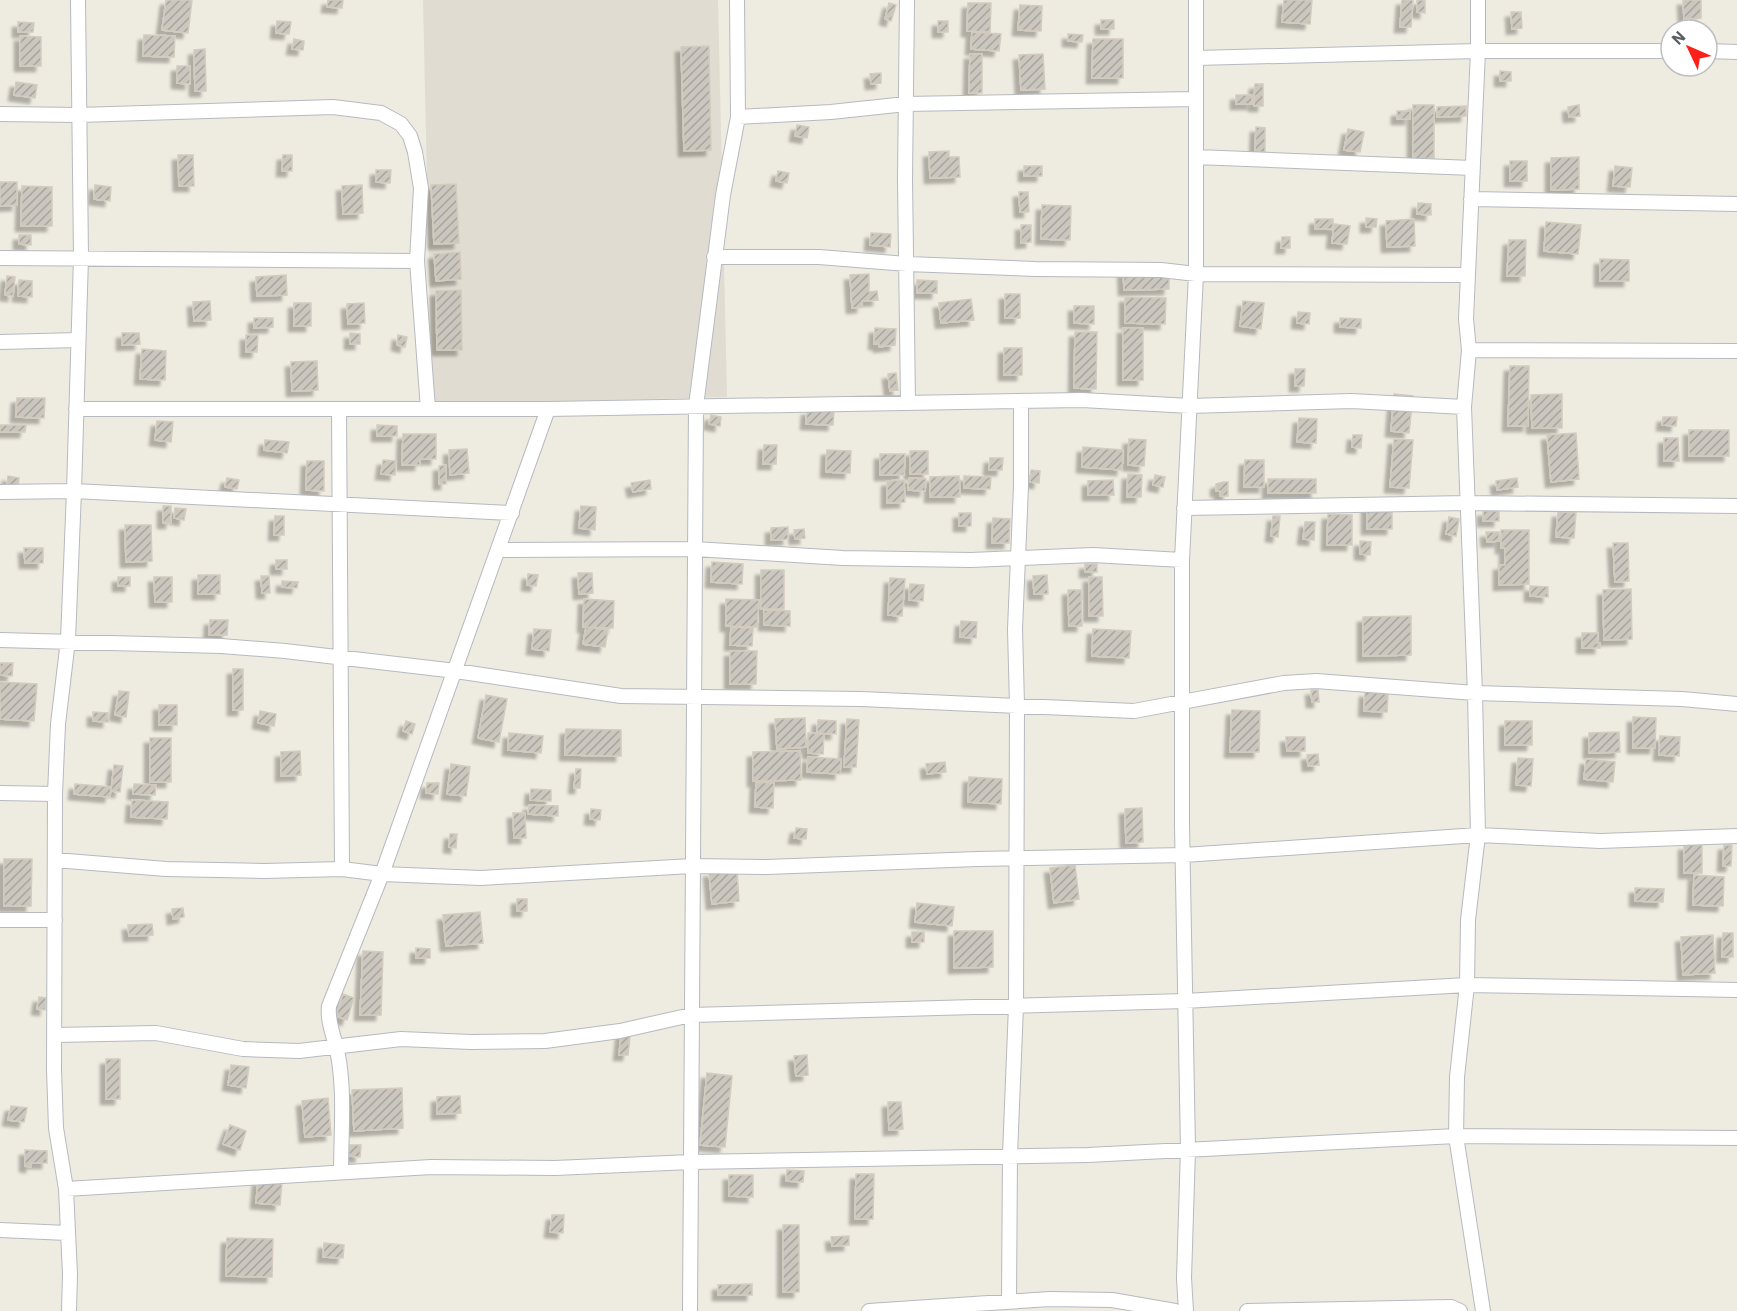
<svg xmlns="http://www.w3.org/2000/svg" width="1737" height="1311" viewBox="0 0 1737 1311" font-family="'IBM Plex Sans',sans-serif">
<style>
.education{fill:#e1dcd1}
.building{fill:url(#building-hatch);stroke:#d3ccbe;stroke-width:1.5;filter:url(#shadow)}
.lines{fill:none;stroke-linecap:round;stroke-linejoin:round}
.minor-casing{stroke:#b6babf;stroke-width:16}
.minor{stroke:#fff;stroke-width:14}
</style>
<defs>
<pattern id="building-hatch" width="6" height="6" patternUnits="userSpaceOnUse" patternTransform="scale(1.5)"><rect width="6" height="6" fill="#cbc7bf"/><path d="M-1 1l2-2M0 6l6-6M5 7l2-2" fill="none" stroke="#a8a59f"/></pattern>
<filter id="shadow"><feDropShadow dx="-5.5" dy="5.5" stdDeviation="1.5" flood-color="#0004"/></filter>
</defs>
<rect width="100%" height="100%" fill="#eeebe0"/>
<!-- education -->
<path class="education" d="M423,0H718L727,397L432,405Z"/>
<!-- building -->
<path class="building" d="M166,0H192L188,33L162,30Z
M328,0H343L342,8L327,7Z
M1284,0H1312L1310,24L1282,22Z
M1402,0H1413L1411,27H1400Z
M1417,0H1425V13L1417,12Z
M1683,0H1701V18L1684,19Z
M889,3L896,5L891,21L885,19Z
M968,3H991L990,32L967,31Z
M1020,5L1042,6L1041,31L1018,30Z
M1511,12H1521L1522,28L1512,29Z
M1101,20H1114V29H1101Z
M277,21L291,22L289,34L276,33Z
M938,21H948V32H938Z
M18,22L34,23L33,32H18Z
M972,32L1001,34L999,51L971,49Z
M1068,34L1083,35L1082,42L1068,41Z
M144,35L175,36L174,57L143,56Z
M20,36L41,37V66H20Z
M294,39L304,41L303,50L292,49Z
M1093,39H1123V78H1092Z
M709,46L711,150L684,151L681,47Z
M205,49L206,91H195L194,50Z
M970,54H982V93H969Z
M1043,54L1045,89L1021,90L1019,55Z
M177,66H190V84L177,83Z
M1500,71L1511,72V81H1500Z
M881,73V83L871,84L870,74Z
M16,82L37,85L35,98L14,95Z
M1255,84H1263V106H1254Z
M1236,95H1252V104H1236Z
M1413,105H1434V158L1413,159Z
M1579,105L1580,116L1569,117L1568,107Z
M1466,106V116L1437,117V107Z
M1397,111H1410V119H1397Z
M797,125L809,127L807,138L795,136Z
M1256,127L1265,128V152H1255Z
M1348,129L1364,132L1360,152L1344,150Z
M949,151V157H959L960,177L930,178L929,152Z
M178,155H193L194,186H179Z
M283,155H292V171H282Z
M1579,157V189L1551,190V158Z
M1510,161H1527V181H1510Z
M1024,166H1042V176H1024Z
M1615,166L1632,168L1630,187L1613,186Z
M376,170H391L390,183L376,182Z
M778,171L789,173L787,183L776,181Z
M0,182H17V205L0,206Z
M456,184L459,243L434,244L431,185Z
M95,185L111,187L110,201L94,199Z
M362,185L363,213L343,214L342,186Z
M22,186L52,187V226H21Z
M1019,192H1028L1029,212H1020Z
M1418,203L1431,204V215L1417,214Z
M1042,205L1071,206L1070,240L1041,239Z
M1366,218L1377,219L1376,227H1366Z
M1315,219H1333V229H1315Z
M1414,219L1415,246L1387,247L1386,221Z
M1546,222L1581,225L1578,254L1544,251Z
M1334,224L1350,226L1347,244L1332,243Z
M1021,225H1031V242L1021,243Z
M871,233L891,234L890,247L870,245Z
M19,235H31V245L19,244Z
M1282,237H1290V248H1281Z
M1509,240H1526L1525,276H1507Z
M460,252L461,279L436,281L434,254Z
M1600,259L1629,260V281H1600Z
M1169,264V289L1124,290L1123,265Z
M869,274V292L877,291L878,300L862,301V307L852,308L850,275Z
M286,275L287,295L257,296L256,277Z
M7,276L15,277L13,296L5,295Z
M19,280L32,281V297L18,296Z
M917,280L937,281V293H917Z
M461,290L462,350H437L436,291Z
M1005,294H1020V318H1005Z
M1125,297L1166,298L1165,324L1125,323Z
M971,299L974,320L941,323L939,303Z
M210,301L211,320L194,321L193,302Z
M1243,301L1264,303L1261,329L1240,326Z
M294,303H311V326H294Z
M364,303L365,323L348,324L347,304Z
M1074,306H1094V324L1074,323Z
M1298,312L1310,313L1309,324L1297,323Z
M254,318H273V327L254,328Z
M1340,318L1361,319V328L1340,327Z
M875,328L896,329L895,345L879,347V344H874Z
M1123,328H1143V380H1123Z
M1075,332H1097L1096,389L1074,388Z
M122,333H139L140,344L122,345Z
M350,333L360,334V344H350Z
M246,335H258L257,352H246Z
M398,335L407,337L405,347L397,345Z
M1004,348H1022V375H1004Z
M142,349L166,351L165,380L140,379Z
M317,361L318,390L292,391L291,362Z
M1510,366H1529L1528,426H1508Z
M1295,369H1305L1304,386H1295Z
M896,373L898,390L890,391L888,374Z
M1394,394L1413,396L1409,433L1391,431Z
M1562,394V428H1532L1531,395Z
M17,398H45L44,418L16,417Z
M807,410L834,411L833,425L806,424Z
M711,415L721,417L720,426L709,424Z
M1663,417H1677L1676,426L1662,425Z
M1299,418L1317,419L1316,443L1297,442Z
M157,421L173,422L171,442L155,440Z
M0,425H26L25,432H0Z
M377,425L397,426V436H377Z
M1689,430H1729V456H1689Z
M1576,433L1579,479L1551,482L1547,435Z
M403,434H436V459H420V465H402Z
M1353,435H1362L1361,448L1352,447Z
M1664,438H1678L1679,461H1664Z
M1129,439L1146,440L1144,466L1128,465Z
M1394,439L1413,440L1409,488L1390,487Z
M265,440L289,442L287,453L264,450Z
M764,445H777L776,464H763Z
M1083,447L1123,450L1122,470L1082,467Z
M467,449L469,473L450,475L449,450Z
M827,450L851,451L850,473L826,472Z
M910,451H928V474H910Z
M880,454H905L904,475H880Z
M990,458H1003L1002,470H989Z
M383,460L396,461L395,475L381,474Z
M1245,460H1264V487H1244Z
M307,461H324V491L306,490Z
M446,465V484H439V466Z
M1031,470L1040,471L1039,483L1030,482Z
M1128,474L1142,475L1141,497H1127Z
M1155,475L1165,477L1163,487L1153,485Z
M8,476L19,478L18,488L7,487Z
M959,476L960,497H930V477Z
M964,476L991,477L990,489L964,488Z
M227,478L239,480L237,489L225,487Z
M909,478L926,479L925,491L908,490Z
M1517,478L1518,487L1497,490L1496,481Z
M1268,479H1316V493H1268Z
M650,480L651,489L633,492L631,483Z
M904,480L905,502L887,503V481Z
M1113,480L1114,495H1088V481Z
M1223,482H1228V496H1220V491H1216V484Z
M163,506H171V523H163Z
M581,506L596,507L595,530L579,528Z
M1367,506H1392V529H1367Z
M175,508L186,509L184,520L174,518Z
M1483,511H1499V521H1483Z
M1558,512L1576,513L1574,538L1556,537Z
M959,513H971V526H959Z
M1328,514L1352,515V545H1327Z
M275,516H284V535H274Z
M1273,516H1280L1278,537L1271,536Z
M1449,517L1459,519L1456,536L1446,534Z
M993,518L1010,519L1009,543H992Z
M1305,522H1315L1314,540L1303,539Z
M125,525H151L152,561L126,562Z
M788,527V539L771,540V528Z
M804,529L805,538L795,539L794,530Z
M1501,530H1529V584L1499,585V565H1505V548H1501Z
M1486,532H1499V541L1487,542Z
M1360,541L1371,542L1370,555L1360,554Z
M1613,543H1628L1629,581L1615,582Z
M24,548H43V563H25Z
M276,560H287V569H276Z
M712,562L743,564L742,584L711,582Z
M1085,564H1097V572H1085Z
M761,570H784V609H761Z
M578,573H592L593,593L579,594Z
M528,574L538,575L536,586L527,585Z
M198,575H220V594H198Z
M1047,575L1048,594H1034L1033,576Z
M261,576H269L270,593H262Z
M118,577H130V586H118Z
M154,577H172V602H155Z
M1089,577H1102L1103,616H1089Z
M890,578L905,579L902,616L888,615Z
M282,581L298,582L297,588L282,587Z
M910,584L924,585L923,601L909,600Z
M1530,586L1548,587V597L1530,596Z
M1631,589L1632,639L1604,640L1603,590Z
M1068,590H1081L1082,626H1069Z
M584,599L614,601L613,628L583,627Z
M726,599L759,600L757,627L726,626Z
M764,610L790,611V626L764,625Z
M1411,616V655L1363,656V617Z
M210,620H228L227,635H209Z
M961,621L977,622L976,638L960,637Z
M586,627L608,630L605,647L583,644Z
M731,627L753,628L752,646L730,645Z
M534,629L551,630L549,651L532,649Z
M1093,629L1131,631L1129,658L1092,656Z
M1582,633H1598L1597,643H1600V648H1582Z
M730,651H757L756,684H730Z
M0,663H13L12,676L0,675Z
M233,669H243V710H233Z
M0,682L37,684L34,721L0,719Z
M1311,690H1318L1319,702H1312Z
M119,691L129,692L126,717L115,715Z
M1365,692L1388,694L1387,712L1364,711Z
M486,695L507,699L499,742L478,738Z
M159,705H177V725H159Z
M1232,710L1260,711L1259,752H1230Z
M260,711L276,714L274,726L258,723Z
M93,712L108,713V722L93,721Z
M1633,717L1656,718L1655,748H1633Z
M805,718L806,747L777,749L775,719Z
M847,719L859,720L856,767H844Z
M818,720L836,721V734L817,733Z
M406,721L415,724L412,734L403,731Z
M1505,721H1532V745H1505Z
M566,729L621,730V756L565,755Z
M1619,732L1620,752L1589,753V733Z
M509,733L543,736L541,753L508,750Z
M808,733L824,734L823,754L808,753Z
M1660,736L1680,737L1679,756L1659,755Z
M1286,737H1305V751H1287Z
M150,738H171V782H150Z
M300,751L301,775L281,776V752Z
M800,751L801,780L753,781V752Z
M1318,754L1319,765L1308,766L1307,755Z
M808,757L841,759L840,774L807,772Z
M1518,758L1533,759L1531,786L1516,785Z
M1586,759L1615,762L1613,782L1584,779Z
M945,762L946,772L927,774L926,764Z
M451,764L470,767L466,796L447,794Z
M114,765L123,766L120,792L111,791Z
M576,769H581L580,788H574Z
M969,777L1002,779L1001,804L968,802Z
M756,782L774,783L773,808L755,807Z
M427,783H439L438,794L426,793Z
M75,784L111,787L110,797L74,794Z
M134,784L156,785L155,795L133,794Z
M531,789L551,790V801L530,800Z
M132,800L168,802L167,819L131,817Z
M529,805L558,806V816L528,814Z
M1142,808L1143,842L1126,843L1125,809Z
M591,809L601,810L600,820L590,819Z
M513,813H525L526,838H514Z
M796,828L807,829L806,839L794,838Z
M450,834H457L456,848L449,847Z
M1684,845H1702V873H1684Z
M1724,845H1732L1731,866H1723Z
M4,859H32L31,906H4Z
M1075,865L1079,899L1054,903L1050,868Z
M737,870L739,901L712,904L709,872Z
M1694,875L1724,877L1723,906L1693,905Z
M1635,888L1664,889L1663,902L1635,901Z
M517,899H527V911H517Z
M917,903L954,907L952,926L915,922Z
M183,908L184,917L173,919L172,909Z
M480,912L483,943L446,946L443,915Z
M152,924L153,935L129,936L128,925Z
M954,931H993V967L954,968Z
M912,932H924V942H912Z
M1723,933H1733V957H1722Z
M1713,935L1715,973L1683,975L1681,937Z
M416,948L430,949V958H416Z
M363,951L383,952L381,1015H360Z
M343,994L354,998L347,1020L336,1016Z
M39,997L46,998L45,1010L37,1009Z
M622,1026L631,1027L628,1055H619Z
M807,1055L808,1075L796,1076L794,1056Z
M106,1059H120V1099H106Z
M231,1065L249,1067L246,1088L228,1085Z
M707,1073L732,1076L725,1147L700,1145Z
M402,1088L403,1128L354,1131L352,1090Z
M460,1096L461,1113L437,1114V1097Z
M328,1098L331,1135L305,1137L302,1101Z
M888,1102H901L903,1129L889,1130Z
M11,1106L27,1108L24,1122L8,1120Z
M230,1125L246,1131L240,1150L223,1144Z
M349,1145H361L360,1157L349,1156Z
M25,1150L47,1151V1163H31V1167L25,1166Z
M787,1170L804,1171L803,1182L786,1181Z
M856,1174H874L873,1219H855Z
M729,1175H753V1197L729,1196Z
M258,1180L282,1182L280,1205L256,1203Z
M552,1215H564L563,1233L550,1232Z
M783,1225H799V1292H783Z
M849,1236V1245L832,1246L831,1237Z
M227,1238L273,1239L272,1277L226,1276Z
M324,1243L344,1245L343,1258L323,1257Z
M752,1284V1295H718V1285Z"/>
<g class="lines">
<defs>
<path id="minor" d="M907,0L905,179L908,403
M1478,0V51L1466,319L1469,350L1464,407L1475,693L1478,835L1468,920L1467,985L1457,1077L1456,1136L1483,1311
M1707,51L1737,52
M1196,58L1478,51H1671
M0,114L79,115L333,107L381,113L401,124L410,136L415,152L421,188L417,261L428,409
M738,117L831,112L906,104L1196,99
M1196,157L1473,168
M1471,199L1737,204
M714,257H819L907,264L1035,269L1161,270L1196,274L1467,275
M0,258L417,261
M0,342L78,340
M1469,350L1737,351
M76,409H548L1082,400L1190,406L1351,401L1464,407
M339,409L342,869
M0,492L74,491L512,513
M1184,508L1468,503L1737,506
M499,550L695,549L843,558L971,560L1093,555L1182,560
M0,640L221,646L285,651L456,671L621,696L861,699L1134,711L1284,683L1316,681L1475,693L1682,699L1737,704
M0,793L55,794
M55,860L166,869L264,871L342,869L382,874L481,878L692,866L767,867L977,859L1184,855L1478,835L1600,841L1737,836
M0,920H55
M55,1035L156,1033L243,1049L299,1051L401,1039L471,1042L545,1041L620,1031L691,1015L1185,1001L1467,985L1737,990
M341,1172C341,1134 345,1093 338,1055C335,1038 327,1023 329,1006L382,874L548,409
M66,1189L431,1167L555,1168L691,1162L1088,1155L1456,1136L1737,1138
M0,1230L67,1233
M1009,1300L1010,1155L1016,1006L1017,705L1015,629L1021,486V401
M69,1311L70,1274L66,1189L56,1128L54,1070L55,794L58,724L68,640L74,491L81,257L78,0
M690,1311L696,406L723,195L738,117L737,0
M869,1311L1050,1299L1112,1300L1175,1311
M1186,1311L1184,1278L1188,1150L1182,825V560L1196,274V0
M1247,1311L1451,1307L1460,1311"/>
</defs>
<!-- minor casing -->
<use href="#minor" class="minor-casing"/>
<!-- minor -->
<use href="#minor" class="minor"/>
</g>
<!-- north arrow -->
<g transform="translate(1689 48) rotate(314)"><circle r="28" fill="#ffffff" stroke="#bdbfc1" stroke-width="1.5"/>
<path d="M0-4.5L10 22L0 15L-10 22Z" fill="#fc2019"/>
<text y="-9" font-size="16" font-weight="bold" text-anchor="middle" fill="#595e63">N</text>
</g>
</svg>
